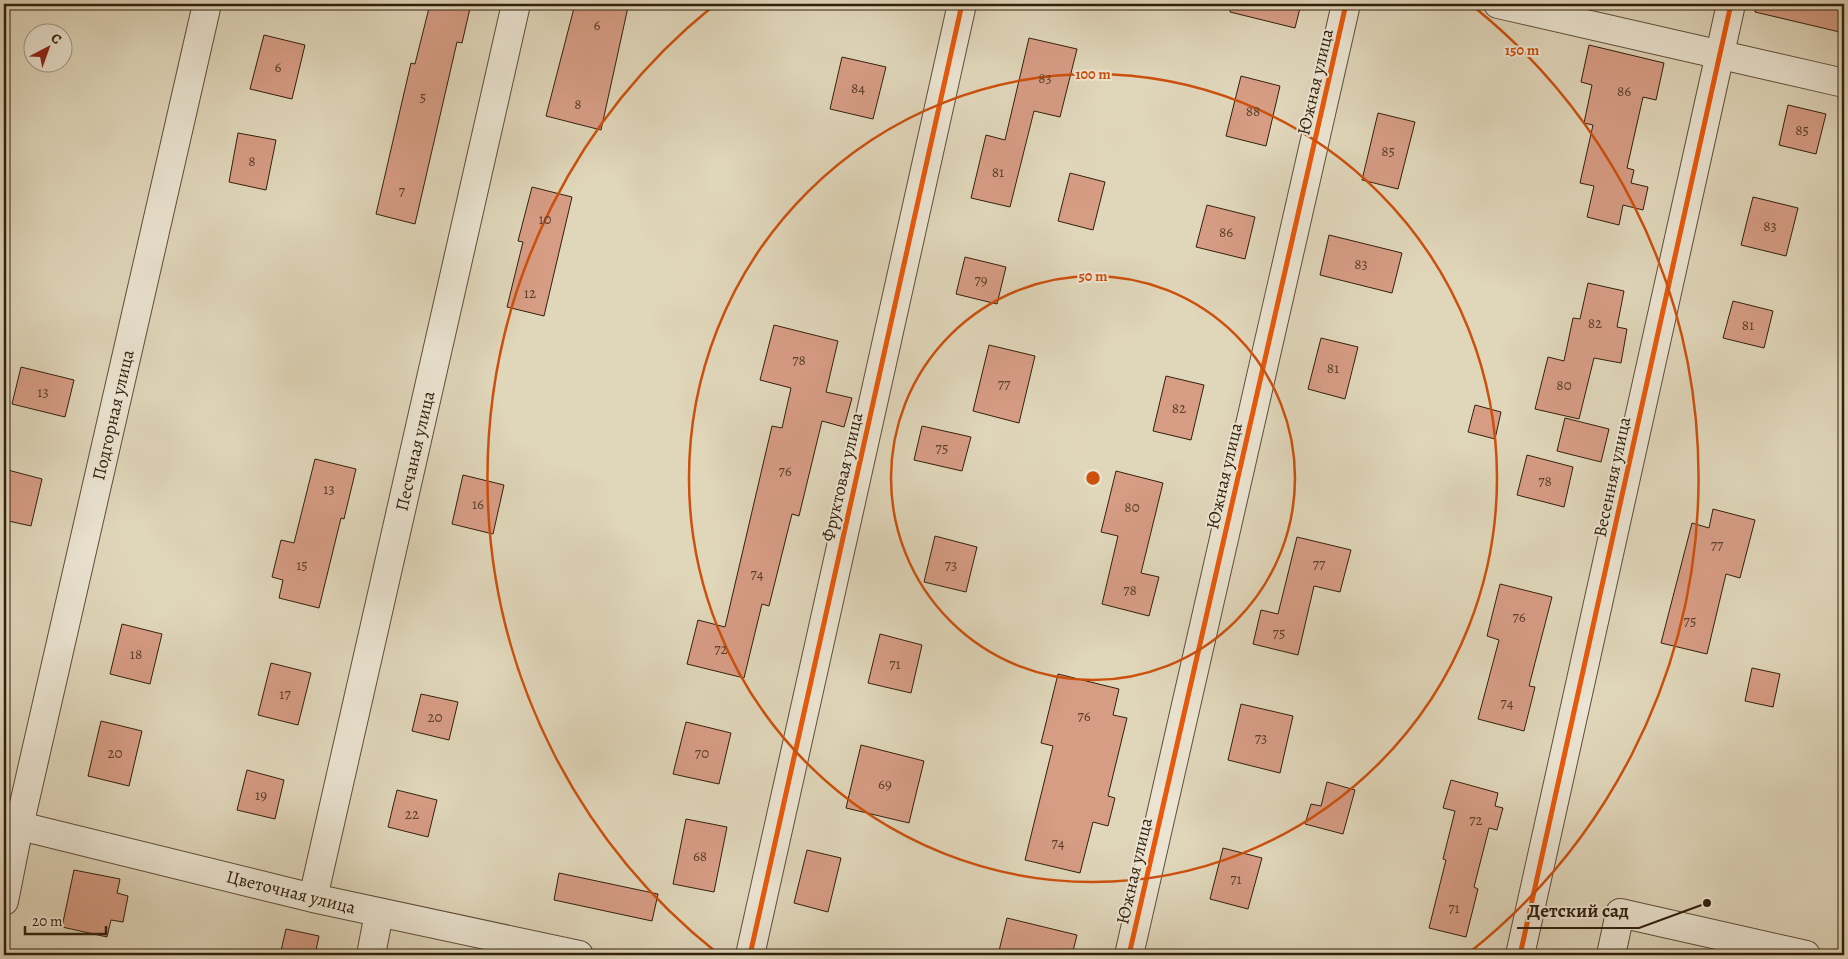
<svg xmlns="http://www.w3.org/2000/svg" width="1848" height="959" viewBox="0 0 1848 959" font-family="Alegreya,serif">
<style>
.building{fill:#d69c84;stroke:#32200c}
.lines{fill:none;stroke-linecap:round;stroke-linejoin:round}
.minor-casing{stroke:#5e4e38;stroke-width:30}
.minor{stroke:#ebe4d2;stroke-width:28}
.cycleway-casing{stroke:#ebe4d2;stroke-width:8}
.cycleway{stroke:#e8590c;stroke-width:5}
.ring{fill:none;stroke:#cd500c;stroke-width:2.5}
.labels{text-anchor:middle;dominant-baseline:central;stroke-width:4;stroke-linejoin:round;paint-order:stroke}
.number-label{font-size:15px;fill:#5b3f2a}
.street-label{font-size:18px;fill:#32200c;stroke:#ebe4d2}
.centre{fill:#cd500c;stroke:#ebe4d2;stroke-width:2.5}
.ring-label{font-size:15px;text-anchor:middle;font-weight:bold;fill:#cd500c;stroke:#ebe4d2;stroke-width:4;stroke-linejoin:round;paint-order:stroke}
.leader{fill:none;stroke:#32200c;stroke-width:2}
.callout-dot{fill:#32200c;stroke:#ebe4d2;stroke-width:2}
.callout-label{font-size:19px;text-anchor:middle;font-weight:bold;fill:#32200c;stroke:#ebe4d2;stroke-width:4;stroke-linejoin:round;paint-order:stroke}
</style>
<rect width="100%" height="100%" fill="#e0d6ba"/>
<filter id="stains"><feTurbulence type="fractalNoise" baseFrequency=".004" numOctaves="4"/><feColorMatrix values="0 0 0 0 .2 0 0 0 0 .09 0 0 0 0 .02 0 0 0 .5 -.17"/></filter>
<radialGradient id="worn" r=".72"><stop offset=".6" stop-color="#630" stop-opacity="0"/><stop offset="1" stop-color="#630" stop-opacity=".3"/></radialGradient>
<!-- building -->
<path class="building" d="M430,4H471L462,43L457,42L415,224L376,214L411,63L415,64Z
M575,4H615L628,7L601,130L546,116Z
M1231,4H1301L1295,28L1230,12Z
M1756,4H1844V33L1755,12Z
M264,35L305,45L292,99L250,89Z
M1029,38L1077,49L1060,117L1034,111L1010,207L971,198L986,135L1005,140Z
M1589,45L1664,63L1656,100L1643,97L1627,168L1634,170L1631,183L1648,187L1643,210L1623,205L1619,225L1587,217L1594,186L1580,183L1593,125L1584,123L1592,85L1581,82Z
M842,57L886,67L873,119L830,109Z
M1241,76L1280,86L1266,146L1226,136Z
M1788,105L1826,114L1816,154L1779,145Z
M1378,113L1415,122L1398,189L1362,180Z
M238,133L276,140L266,190L229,182Z
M1070,173L1105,182L1093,230L1058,221Z
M532,187L572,197L544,316L507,307L523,242L518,241Z
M1753,197L1798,208L1786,256L1741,245Z
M1207,205L1255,217L1245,259L1196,247Z
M1329,235L1402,253L1392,293L1320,275Z
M965,257L1006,267L997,304L956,294Z
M1588,283L1624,291L1617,327L1627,329L1621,363L1594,358L1579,419L1535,409L1548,357L1564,361L1573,318L1580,319Z
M1733,301L1773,311L1764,348L1723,338Z
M774,325L838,341L826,392L852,398L844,427L822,421L799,516L792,514L769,606L762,604L744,678L687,664L698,620L725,627L772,426L782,428L791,388L760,380Z
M1321,338L1358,347L1345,399L1308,389Z
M989,345L1035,356L1019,423L973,411Z
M21,367L74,380L65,417L12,404Z
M1166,376L1204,385L1191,440L1153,431Z
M1475,405L1501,412L1495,439L1468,432Z
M1565,418L1609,429L1601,462L1557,451Z
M922,426L971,437L962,471L914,460Z
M1527,455L1573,467L1564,507L1517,495Z
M315,459L356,469L344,519L341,518L319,608L279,598L283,580L272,577L281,540L294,543Z
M4,469L42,479L31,526L4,520Z
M1116,471L1163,483L1141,573L1159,577L1149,616L1102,604L1118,536L1101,532Z
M463,475L504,485L493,534L452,524Z
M1713,509L1755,520L1740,578L1726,574L1707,654L1661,643L1692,523L1709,528Z
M935,536L977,547L966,592L924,582Z
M1297,537L1351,550L1340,592L1314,586L1298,655L1253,644L1261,610L1278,614Z
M1500,584L1552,597L1529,686L1535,687L1524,731L1478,719L1499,640L1487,636Z
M122,624L162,634L150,684L110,674Z
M880,634L922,645L911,693L868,683Z
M271,663L311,673L298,725L258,715Z
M1752,668L1780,674L1773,707L1745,701Z
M1058,674L1119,689L1113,715L1127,718L1108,796L1115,798L1108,826L1093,822L1080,873L1025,860L1053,746L1041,743Z
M421,694L458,702L449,740L412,731Z
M1241,704L1293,716L1280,773L1228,760Z
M101,721L142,731L129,786L88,776Z
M686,722L731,733L719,784L673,774Z
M861,745L924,761L909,823L846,808Z
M247,770L284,780L275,819L237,810Z
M1451,780L1498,793L1495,806L1503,808L1497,830L1489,828L1474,887L1478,889L1466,937L1429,928L1446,860L1443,859L1455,811L1443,808Z
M1327,782L1355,790L1343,834L1305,824L1311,804L1321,806Z
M397,790L437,800L428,837L388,827Z
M686,819L727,827L714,892L673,884Z
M1223,848L1262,858L1248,909L1210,899Z
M807,850L841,858L828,912L794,903Z
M74,870L120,879L117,893L128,896L123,922L111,920L107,937L62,927Z
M559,873L658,894L652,921L554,900Z
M1007,918L1077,935L1072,955H998Z
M286,929L319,936L315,955H280Z"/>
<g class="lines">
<defs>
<path id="minor" d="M1498,4L1844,83
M4,822L313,898L579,955
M313,898L516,4
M4,901L19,826L207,4
M371,955L379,913
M750,955L962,4
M1129,955L1346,4
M1520,955L1731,4
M1611,955L1620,913L1806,955"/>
</defs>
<!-- minor casing -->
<use href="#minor" class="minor-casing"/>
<!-- minor -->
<use href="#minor" class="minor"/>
<defs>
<path id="cycleway" d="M750,955L962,4
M1129,955L1346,4
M1520,955L1731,4"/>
</defs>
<!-- cycleway casing -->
<use href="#cycleway" class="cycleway-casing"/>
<!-- cycleway -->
<use href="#cycleway" class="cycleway"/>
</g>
<!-- distance rings -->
<g class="ring">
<circle cx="1093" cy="478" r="202"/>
<circle cx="1093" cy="478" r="404"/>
<path d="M716 952A606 606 0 0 1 712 7M1474 7A606 606 0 0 1 1470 952"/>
</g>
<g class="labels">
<!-- number labels -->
<g class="number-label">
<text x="597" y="25">6</text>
<text x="278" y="67">6</text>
<text x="1045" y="78">83</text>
<text x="858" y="88">84</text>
<text x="1624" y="91">86</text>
<text x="423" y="97">5</text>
<text x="578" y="104">8</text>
<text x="1253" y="111">88</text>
<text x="1802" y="130">85</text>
<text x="1388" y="151">85</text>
<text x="252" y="161">8</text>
<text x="998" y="172">81</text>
<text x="402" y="191">7</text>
<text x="545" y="219">10</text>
<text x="1770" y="226">83</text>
<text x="1226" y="232">86</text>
<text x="1361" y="264">83</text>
<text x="981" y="280">79</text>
<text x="530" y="293">12</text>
<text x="1595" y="323">82</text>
<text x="1748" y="325">81</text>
<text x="799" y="360">78</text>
<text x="1333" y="368">81</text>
<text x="1004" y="384">77</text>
<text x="1564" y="385">80</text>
<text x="43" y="392">13</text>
<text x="1179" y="408">82</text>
<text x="942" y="448">75</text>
<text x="785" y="471">76</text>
<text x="1545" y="481">78</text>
<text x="329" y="489">13</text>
<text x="478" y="504">16</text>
<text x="1132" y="507">80</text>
<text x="1717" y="545">77</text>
<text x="1319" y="564">77</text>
<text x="302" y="565">15</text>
<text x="951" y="565">73</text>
<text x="757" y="574">74</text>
<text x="1130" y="590">78</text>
<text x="1519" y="617">76</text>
<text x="1690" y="621">75</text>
<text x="1279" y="633">75</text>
<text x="721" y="649">72</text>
<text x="136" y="654">18</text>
<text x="895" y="664">71</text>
<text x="285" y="694">17</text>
<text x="1507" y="703">74</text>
<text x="1084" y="716">76</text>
<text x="435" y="717">20</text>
<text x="1261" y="738">73</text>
<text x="115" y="753">20</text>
<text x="702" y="753">70</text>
<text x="885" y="784">69</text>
<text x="261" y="795">19</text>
<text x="412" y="814">22</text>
<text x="1476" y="820">72</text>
<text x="1058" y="843">74</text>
<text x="700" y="856">68</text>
<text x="1236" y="879">71</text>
<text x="1454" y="908">71</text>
</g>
<!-- street labels -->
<g class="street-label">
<text transform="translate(1315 82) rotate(-77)">Южная улица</text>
<text transform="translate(113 415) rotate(-77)">Подгорная улица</text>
<text transform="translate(415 451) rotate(-77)">Песчаная улица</text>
<text transform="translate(1224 476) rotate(-77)">Южная улица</text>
<text transform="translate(842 477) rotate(-77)">Фруктовая улица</text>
<text transform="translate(1612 477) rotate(-78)">Весенняя улица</text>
<text transform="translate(1134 871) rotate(-77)">Южная улица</text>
<text transform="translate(291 892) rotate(14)">Цветочная улица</text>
</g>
</g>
<circle cx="1093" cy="478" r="8" class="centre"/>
<g class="ring-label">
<text x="1522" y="55">150 m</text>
<text x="1093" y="79">100 m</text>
<text x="1093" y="281">50 m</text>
</g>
<!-- callouts -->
<path class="leader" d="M1707 903L1639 928H1517"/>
<circle class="callout-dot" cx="1707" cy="903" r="5"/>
<g class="callout-label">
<text x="1578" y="917">Детский сад</text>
</g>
<!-- margin -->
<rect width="1848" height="959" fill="none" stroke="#e0d6ba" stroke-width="20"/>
<rect x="5" y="5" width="1838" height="949" fill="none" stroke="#32200c" stroke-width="2.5"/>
<rect x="10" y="10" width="1828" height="939" fill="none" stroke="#32200c"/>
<!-- north arrow -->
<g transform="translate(48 48) rotate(41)"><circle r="24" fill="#ebe4d2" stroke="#a19683"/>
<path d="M0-4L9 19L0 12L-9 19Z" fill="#8f2418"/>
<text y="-8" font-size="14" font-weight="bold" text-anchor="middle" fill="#32200c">С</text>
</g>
<!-- scale -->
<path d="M25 926v8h81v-8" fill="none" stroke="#32200c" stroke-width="2.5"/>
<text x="32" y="926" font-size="15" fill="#32200c" stroke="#ebe4d2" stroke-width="4" paint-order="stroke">20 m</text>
<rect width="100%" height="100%" filter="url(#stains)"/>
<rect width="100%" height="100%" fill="url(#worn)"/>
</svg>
